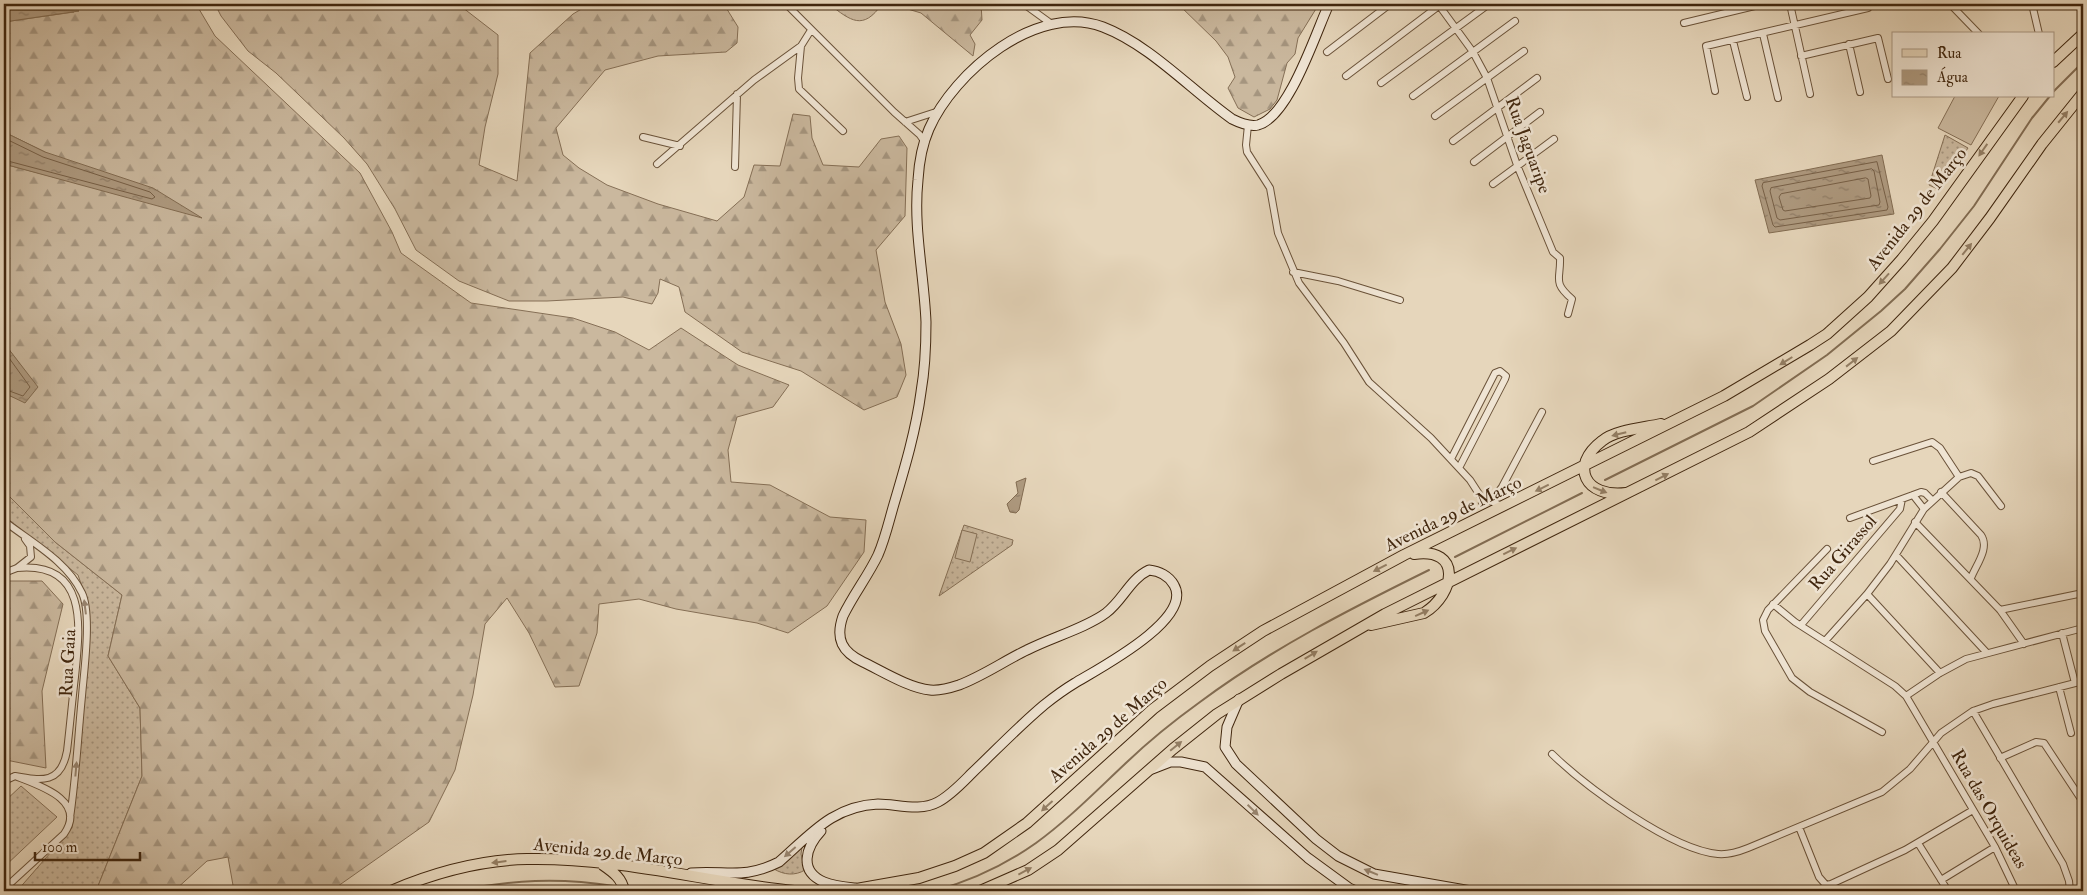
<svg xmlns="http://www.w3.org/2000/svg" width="2087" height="895" font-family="'IM FELL Double Pica',serif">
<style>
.grass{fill:url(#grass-dots);stroke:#856f56}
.forest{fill:url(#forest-firs);stroke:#856f56}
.garden{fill:#cab89e;stroke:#856f56}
.water{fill:url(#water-ripples);stroke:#826c52}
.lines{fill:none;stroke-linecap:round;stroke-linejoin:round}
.shore{stroke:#776047;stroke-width:1}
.stream{stroke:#826c52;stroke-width:2}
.street-casing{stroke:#6a5239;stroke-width:8}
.secondary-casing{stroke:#40260e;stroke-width:11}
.primary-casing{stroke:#40260e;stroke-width:12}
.street{stroke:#efe4d3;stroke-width:6}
.secondary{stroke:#efe4d3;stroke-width:9}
.primary{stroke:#e6d6bb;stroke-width:10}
.oneway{fill:#937e64}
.oneway2{fill:#988570}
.labels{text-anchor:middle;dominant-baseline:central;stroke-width:5;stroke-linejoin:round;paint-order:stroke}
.street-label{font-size:18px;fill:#40260e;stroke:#efe4d3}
</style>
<defs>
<pattern id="grass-dots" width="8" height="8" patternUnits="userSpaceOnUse" patternTransform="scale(1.25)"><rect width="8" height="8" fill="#cab89e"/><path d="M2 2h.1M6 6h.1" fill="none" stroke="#a5957f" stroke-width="1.8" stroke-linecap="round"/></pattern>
<pattern id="forest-firs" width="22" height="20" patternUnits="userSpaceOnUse" patternTransform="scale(1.25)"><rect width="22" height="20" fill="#cab89e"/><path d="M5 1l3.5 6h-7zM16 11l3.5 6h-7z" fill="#a5957f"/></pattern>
<pattern id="water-ripples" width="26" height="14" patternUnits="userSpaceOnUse" patternTransform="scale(1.25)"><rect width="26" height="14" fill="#ae9a80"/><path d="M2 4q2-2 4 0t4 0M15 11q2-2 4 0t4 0" fill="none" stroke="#8f7d67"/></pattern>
</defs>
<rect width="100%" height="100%" fill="#e6d6bb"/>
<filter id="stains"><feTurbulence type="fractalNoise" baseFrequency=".004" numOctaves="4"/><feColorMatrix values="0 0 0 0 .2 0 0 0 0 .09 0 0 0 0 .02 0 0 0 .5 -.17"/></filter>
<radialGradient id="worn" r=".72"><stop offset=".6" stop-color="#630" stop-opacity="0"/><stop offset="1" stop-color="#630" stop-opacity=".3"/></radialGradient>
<path class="grass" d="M1945,135L1968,148L1940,190L1929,185Z
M4,491L55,542L122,595L108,656L140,708L142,776L96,891H17L72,828L87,601L78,575L4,516Z
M964,525L1013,540L1012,545L939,596Z
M21,786L57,817L4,867V802Z
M802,847L801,854L805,870C795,876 784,875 774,869L792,856Z"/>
<path class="forest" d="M4,4H196L215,36L360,173L392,232L401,253L471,303L573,318L615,332L649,350L681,328L738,365L789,385L773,407L737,417L728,450L731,482L770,485L830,517L866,520L864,552L827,606L788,633L757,623L676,609L639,599L599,604L597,633L579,686L555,687L529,633L507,598L485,624L473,695L455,770L429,822L331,891H234L228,857L207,861L174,891H96L142,776L140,708L108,656L122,595L55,542L4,491V393L25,402L37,387L4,343V164L84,185L45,152L4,132V22L74,12L4,10Z
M215,4H458L498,35V74L485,127L479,165L517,181L530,53L573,14L590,4H727L725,6L738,27L737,43L726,52L658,56L605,70L556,128L563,155L579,168L607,185L658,204L717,221L744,197L754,165L780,166L793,114L810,116L812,138L823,165L859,167L881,139L899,136L907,148L905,216L876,250L885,302L901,344L906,375L897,397L864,410L801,371L742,352L685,312L679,287L660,279L658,293L652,304L623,297L547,301H509L459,281L416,250L395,209L367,164L344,138L276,73L248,51L221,16Z
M829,4H882C863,31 851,21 829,4Z
M891,4H981L982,20L970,35L975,44L973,56L921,13Z
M1178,4H1319L1298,38L1295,54L1287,63L1277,100L1270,109L1254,117L1238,108L1228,88L1235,77L1228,57L1216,41Z
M4,581H42L63,604L42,691L46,768L6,760L4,762Z"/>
<path class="garden" d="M1955,96H1999L1971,145L1938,128Z
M962,530L977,534L970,562L955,558Z"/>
<path class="water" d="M4,10L79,11L4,22Z
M4,132L45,152L153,188L202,218L4,164Z
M1882,155L1894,214L1769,233L1755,180Z
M4,343L38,387L25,403L4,393Z
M1026,478L1019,510L1016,513L1010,512L1007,504L1018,493L1016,482Z"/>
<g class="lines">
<path class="shore" d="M4,138L43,157L150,192L155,197L152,199L4,160
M1877,162L1888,207L1887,210L1775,227L1773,225L1762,186L1763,183Z
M1872,169L1874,171L1880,202L1879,205L1780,220L1777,218L1770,191L1771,188Z
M1866,178L1868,179L1871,196L1870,198L1785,211L1783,210L1779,197L1781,194Z
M4,351L30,387L23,396L4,389"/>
<path class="stream" d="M2053,92L2083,62
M1605,480L1753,406L1827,355L1881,311L1905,289L1940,249L1974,206L2032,118L2050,96
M1455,557L1582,493
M632,889L652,891
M456,891C513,880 557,877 614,886
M934,891C970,881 1005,865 1036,843C1069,819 1097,790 1127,762C1149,741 1175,720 1200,702C1271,649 1350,609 1429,570"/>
<defs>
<path id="street" d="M786,4L894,112L920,135L924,141
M1024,4L1053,25
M1438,4L1473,52L1487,78L1517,165L1553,252L1560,258C1561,279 1552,282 1572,299L1568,314
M1790,4L1810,94
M1950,4L1979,34
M2032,4L2039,34
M1340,5L1342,4
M1684,23L1763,4
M1763,34L1778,98
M1733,41L1747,97
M1849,44L1860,92
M801,46L798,78L799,89L843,131
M1327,52L1390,4
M1801,56L1878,38L1888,79
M1346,76L1440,5
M1381,83L1489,4
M1715,91L1706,46L1868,8
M1413,96L1515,21
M1435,116L1524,51
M905,122L939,111
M1248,125L1246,145L1247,152L1270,188L1278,233L1299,283L1344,343L1369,382L1431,438L1470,480L1481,497L1502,506
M643,137L680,146
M1453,141L1537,78
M1474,162L1540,112
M657,164L754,80L801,46L811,30
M735,167L737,94
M1493,184L1554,139
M1293,272L1338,281L1400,300
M1451,459L1495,373L1500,371L1506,376L1505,379L1459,468
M1959,477L1971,473L1978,476L2001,506
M1941,492L1981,535C1990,548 1976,565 1971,578
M1913,495L1924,509
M1482,503L1496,495L1502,487L1542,412
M1850,518L1921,492L1925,493L1932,500
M4,521C31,542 67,561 82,593C92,614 84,671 82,696C78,736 76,777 70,818
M1915,522L2000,610L2024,644
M1827,549L1768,610L1763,620L1765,631L1792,678L1810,692L1882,732
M1896,555L1987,653
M4,573L17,568L31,557L30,546L25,539
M1867,594L1940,673
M1773,604L1795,622L1895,686L1906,696L1995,847L2016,891
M2000,610L2083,593
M1801,625L1900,509L1902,499
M2062,633L2075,683
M1825,641L1867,594L1890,564L1924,509L1959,477L1940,448L1932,442L1873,461
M2059,687L2071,733
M1906,696L1940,673L1966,659L2083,628
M1973,711L2063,864L2069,881L2070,891
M1552,754C1586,787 1672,850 1718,854C1729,855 1738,852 1748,848L1882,792L1910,769L1941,733L1973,711L1993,704L2083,681
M2000,758L2036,742L2044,743L2083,802
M15,776C42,781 61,784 67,751C70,726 72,702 75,677C80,628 89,561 17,568
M4,781L15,776C38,785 88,800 64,834L4,889
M1799,827L1819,877L1826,885L1831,884L1905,850L1973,810
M1918,843L1948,891
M1941,880L1995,847"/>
<path id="secondary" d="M1239,699L1227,727L1225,747L1236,764L1316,839L1338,856L1374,874L1471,891
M1152,769L1170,762H1181L1205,767L1308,858L1349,888L1356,891
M821,831C806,847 798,871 824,882C834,886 845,887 855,888
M691,873C727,870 743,880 779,862C811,834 833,806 878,804C897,804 920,812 938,802C951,795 962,783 972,773C996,750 1019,726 1044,705C1054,697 1065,689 1075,683C1098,669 1194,619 1174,585C1169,576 1159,571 1149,570C1130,579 1123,600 1106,613C1086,628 1050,638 1027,650C1004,661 983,676 959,685C950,688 940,691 930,690C909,688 882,671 863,662C842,652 835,639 843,616C853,595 868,576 878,555C885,539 889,521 894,504C905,467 916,430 921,392C925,369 926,345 926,322C924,274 913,227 918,180C919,163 922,145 929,129C954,72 1037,2 1103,27C1150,45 1191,90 1232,119C1240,123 1249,127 1258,125C1289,117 1316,32 1329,4"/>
<path id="primary" d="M2053,62L2083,34
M1626,493C1585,498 1569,466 1602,441C1615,430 1643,428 1661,424
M1371,625L1424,613C1455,594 1463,547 1414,554
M603,865C613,872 622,878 624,891
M391,891C433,873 481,860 527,859C617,857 706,882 794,891
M845,891L919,878L955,866L984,853L1027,823L1153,709L1210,666L1263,631L1404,555L1724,396L1810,345L1827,334L1868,297L1902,259L1933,221L2023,96
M980,891L1028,870L1058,850L1173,749L1217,714L1281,674L1385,614L1749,432L1829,379L1891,331L1952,268L1990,218L2042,144L2083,93"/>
</defs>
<use href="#street" class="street-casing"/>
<use href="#secondary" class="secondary-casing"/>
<use href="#primary" class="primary-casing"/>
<use href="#street" class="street"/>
<use href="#secondary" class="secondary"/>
<use href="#primary" class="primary"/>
</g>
<defs><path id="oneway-solid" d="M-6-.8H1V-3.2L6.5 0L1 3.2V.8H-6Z" transform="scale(1.25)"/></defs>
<g class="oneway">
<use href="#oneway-solid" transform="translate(2063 117) rotate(-50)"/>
<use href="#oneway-solid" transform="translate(1983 150) rotate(125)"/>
<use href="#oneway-solid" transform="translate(1967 249) rotate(-51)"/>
<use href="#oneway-solid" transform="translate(1884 279) rotate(132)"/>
<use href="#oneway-solid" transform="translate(1786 361) rotate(148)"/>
<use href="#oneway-solid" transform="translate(1852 362) rotate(-38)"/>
<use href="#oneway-solid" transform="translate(1619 434) rotate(166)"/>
<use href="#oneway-solid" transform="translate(1662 477) rotate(-27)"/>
<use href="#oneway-solid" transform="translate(1542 488) rotate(154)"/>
<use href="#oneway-solid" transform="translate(1600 490) rotate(22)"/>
<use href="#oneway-solid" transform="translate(1510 551) rotate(-26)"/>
<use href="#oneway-solid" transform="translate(1380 568) rotate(153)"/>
<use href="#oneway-solid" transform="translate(1422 613) rotate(-24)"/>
<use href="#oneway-solid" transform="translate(1239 647) rotate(147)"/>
<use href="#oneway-solid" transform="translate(1311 655) rotate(-31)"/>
<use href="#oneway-solid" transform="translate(1176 746) rotate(-39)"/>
<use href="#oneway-solid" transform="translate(1047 806) rotate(138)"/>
<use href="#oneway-solid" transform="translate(499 862) rotate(173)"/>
<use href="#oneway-solid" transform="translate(1025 871) rotate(-28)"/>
</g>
<g class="oneway2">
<use href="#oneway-solid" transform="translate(85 607) rotate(-97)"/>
<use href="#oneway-solid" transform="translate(76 769) rotate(-85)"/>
<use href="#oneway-solid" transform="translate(1253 810) rotate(44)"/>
<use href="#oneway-solid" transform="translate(790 852) rotate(139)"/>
<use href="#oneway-solid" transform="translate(1371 872) rotate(-158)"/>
</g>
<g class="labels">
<g class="street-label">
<text transform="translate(1528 145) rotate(70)">Rua Jaguaripe</text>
<text transform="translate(1917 209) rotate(-52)">Avenida 29 de Março</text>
<text transform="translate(1453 514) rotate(-26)">Avenida 29 de Março</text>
<text transform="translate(1843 553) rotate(-49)">Rua Girassol</text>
<text transform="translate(68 663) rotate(-87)">Rua Gaia</text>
<text transform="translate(1108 730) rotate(-41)">Avenida 29 de Março</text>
<text transform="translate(1989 809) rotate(60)">Rua das Orquideas</text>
<text transform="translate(608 852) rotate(6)">Avenida 29 de Março</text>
</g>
</g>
<rect width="2087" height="895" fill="none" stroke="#e6d6bb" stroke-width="20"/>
<rect x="5" y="5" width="2077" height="885" fill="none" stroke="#40260e" stroke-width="2.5"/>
<rect x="10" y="10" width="2067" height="875" fill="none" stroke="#40260e"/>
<rect x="1892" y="32" width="162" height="65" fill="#efe4d3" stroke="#a99884"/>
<rect x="1902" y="49" width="25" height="8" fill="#e6d6bb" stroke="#a99884"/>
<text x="1937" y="58" font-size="15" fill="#40260e">Rua</text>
<rect x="1902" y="70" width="25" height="15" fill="url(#water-ripples)" stroke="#a99884"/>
<text x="1937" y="82" font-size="15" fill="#40260e">Água</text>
<path d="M35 852v8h105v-8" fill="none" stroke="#40260e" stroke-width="2.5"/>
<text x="42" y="852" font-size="15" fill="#40260e" stroke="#efe4d3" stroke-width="4" paint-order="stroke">100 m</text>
<rect width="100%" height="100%" filter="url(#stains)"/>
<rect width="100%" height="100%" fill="url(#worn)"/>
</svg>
